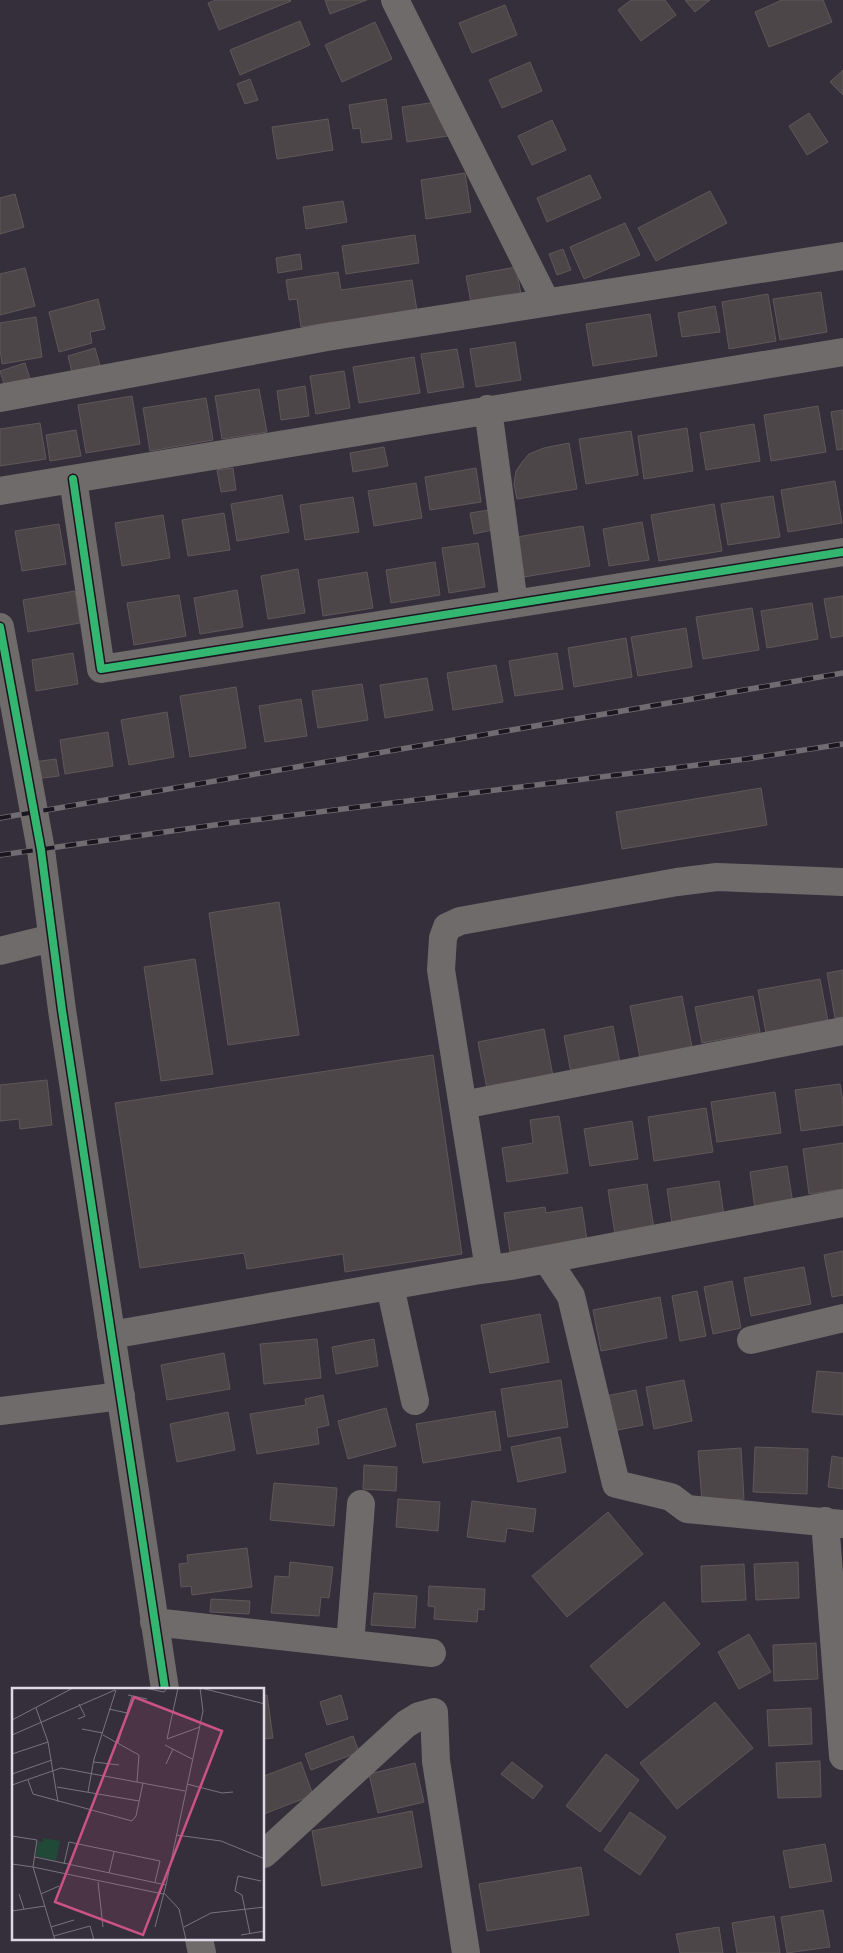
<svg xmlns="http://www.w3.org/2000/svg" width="843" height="1953" font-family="'DejaVu Sans',sans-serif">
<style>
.building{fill:#4d4649;stroke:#5f5859}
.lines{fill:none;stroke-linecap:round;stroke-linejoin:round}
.minor{stroke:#706b6b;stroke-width:28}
.rail-casing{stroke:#706c71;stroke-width:5.5}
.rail{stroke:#1a151f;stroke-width:4;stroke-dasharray:11;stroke-linecap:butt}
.cycleway-casing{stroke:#1a151f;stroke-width:11}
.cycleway{stroke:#33b770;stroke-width:8}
.inset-road{fill:none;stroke:#79737f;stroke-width:1}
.view{fill:#cb5285;fill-opacity:0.15;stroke:#cb5285;stroke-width:2.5}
.inset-edge{fill:none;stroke:#dfd8e6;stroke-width:2.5}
</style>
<rect width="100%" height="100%" fill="#352f3b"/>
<path class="building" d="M216,0H290L291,1L219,30L208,3Z
M325,0H367L330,14Z
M631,0H665L676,15L641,41L618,10Z
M685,0H710L695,12Z
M782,0H823L832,22L769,47L755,12Z
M505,5L517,35L472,53L459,23Z
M300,21L310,45L240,75L230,50Z
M375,22L392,59L342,82L325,45Z
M530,62L542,91L502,108L489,80Z
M843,70V95L830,82Z
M250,79L258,100L245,104L237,84Z
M386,99L392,139L362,143L360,128L353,129L349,105Z
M443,101L448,136L407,142L402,107Z
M809,113L828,142L807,155L789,126Z
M328,119L333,150L277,159L272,127Z
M552,120L566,150L532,165L518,136Z
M465,173L471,212L426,219L421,180Z
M590,175L601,198L547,222L537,198Z
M710,191L727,223L656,261L638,228Z
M15,194L24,227L0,234V198Z
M343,201L347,222L306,229L303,207Z
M625,223L640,255L584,279L570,247Z
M415,235L419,263L346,274L342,246Z
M563,249L571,270L557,275L549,254Z
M300,254L302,269L278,273L276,258Z
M516,267L522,300L472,308L466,276Z
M25,268L35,306L0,315V274Z
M338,272L341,290L412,280L418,317L332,322L301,327L297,299L289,300L286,280Z
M821,292L827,332L780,340L773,299Z
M768,294L776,341L729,349L722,302Z
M98,299L105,329L90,332L92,343L59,352L49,312Z
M715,306L720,332L682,337L678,313Z
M650,314L657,356L593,366L586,324Z
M36,317L42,357L2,364L0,349V323Z
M515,342L521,380L476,387L470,349Z
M95,348L101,369L73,376L68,356Z
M457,349L464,387L428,393L421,354Z
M414,357L420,393L359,403L353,367Z
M25,363L31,382L6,390L0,371Z
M344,371L350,408L316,414L310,376Z
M305,386L309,416L281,420L277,391Z
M259,389L267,432L222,439L215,396Z
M132,396L140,444L86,453L78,405Z
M206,398L213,440L150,451L143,408Z
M818,406L826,452L771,461L764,415Z
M843,410V449L837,450L831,412Z
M40,423L46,459L0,466V429Z
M754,424L760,461L706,470L700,433Z
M687,428L693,471L644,479L638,436Z
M76,430L81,456L50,461L46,435Z
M631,431L638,475L586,484L579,439Z
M569,443L577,489L517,499L514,484L516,471L523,461L529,454L544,448Z
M384,447L388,466L353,472L350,453Z
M233,468L236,490L221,492L217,470Z
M476,468L481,502L430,510L425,477Z
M835,481L842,523L788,532L781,490Z
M416,483L422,518L374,526L368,491Z
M282,495L289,532L237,541L231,504Z
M773,496L780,537L728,545L721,504Z
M353,497L359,532L305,540L300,505Z
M714,504L722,551L659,561L651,515Z
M489,510L492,530L474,534L470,513Z
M224,513L230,550L188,556L182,520Z
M163,515L170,558L122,566L115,523Z
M642,522L649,560L609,566L603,529Z
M59,524L66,564L22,571L15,531Z
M583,526L590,566L524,577L517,537Z
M478,543L485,587L449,593L442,548Z
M435,562L440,595L391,603L386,570Z
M298,569L305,613L268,619L261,576Z
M367,572L373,608L323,616L318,580Z
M237,590L243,627L200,634L194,598Z
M75,591L80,623L28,632L23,600Z
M179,595L186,636L134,645L127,603Z
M843,596V636L831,638L824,599Z
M812,603L818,639L767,648L761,611Z
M752,608L759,650L703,659L696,617Z
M686,628L692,667L638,676L631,637Z
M626,638L632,677L574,687L568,648Z
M73,653L78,684L36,691L32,660Z
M557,653L563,689L515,696L509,661Z
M496,665L503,702L453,710L447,673Z
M427,678L433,710L385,718L380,685Z
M362,684L368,720L318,728L312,691Z
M236,687L246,748L190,757L180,696Z
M301,699L307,736L265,742L259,706Z
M167,712L174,757L129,765L121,720Z
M108,732L113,766L65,774L60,740Z
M56,759L59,776L35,779L33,762Z
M761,788L767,825L622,849L616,812Z
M279,902L299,1035L228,1045L209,913Z
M195,959L213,1074L161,1081L144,967Z
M843,970V1017L835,1018L827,973Z
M820,979L828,1021L766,1033L758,990Z
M682,996L692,1047L640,1058L630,1006Z
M753,996L760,1032L702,1043L695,1007Z
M613,1026L620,1063L571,1073L564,1036Z
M544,1029L553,1076L487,1089L478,1042Z
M433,1055L462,1254L345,1272L343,1254L247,1269L244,1253L140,1268L115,1103Z
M47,1080L52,1125L20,1129L19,1119L0,1121V1085Z
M840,1084L843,1101V1125L801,1131L795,1090Z
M775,1092L781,1133L717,1142L711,1102Z
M706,1108L713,1152L654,1161L648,1117Z
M559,1116L568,1173L507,1182L502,1148L533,1143L530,1120Z
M632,1121L638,1159L590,1166L584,1129Z
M843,1143V1189L809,1194L803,1149Z
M787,1166L793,1204L755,1209L750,1172Z
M719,1181L724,1216L672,1224L667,1189Z
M647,1184L654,1229L615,1234L608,1190Z
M545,1207L546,1213L582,1207L587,1240L510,1252L504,1213Z
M843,1251V1295L832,1297L824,1255Z
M804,1267L811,1304L751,1316L744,1278Z
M732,1281L741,1328L713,1334L704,1287Z
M697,1291L706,1336L680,1341L672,1296Z
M660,1297L667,1338L601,1351L593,1310Z
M540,1314L549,1362L490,1373L481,1325Z
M317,1339L321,1378L264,1384L260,1344Z
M374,1339L378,1366L336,1374L332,1347Z
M224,1353L230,1389L167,1400L161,1365Z
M817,1371L843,1373V1415L812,1412Z
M561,1380L568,1427L508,1437L501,1389Z
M684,1380L692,1421L654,1429L646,1387Z
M636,1390L643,1425L613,1431L606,1396Z
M323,1395L329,1425L317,1428L319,1444L257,1454L250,1414L306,1405L305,1399Z
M386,1408L396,1446L348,1459L338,1421Z
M495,1411L501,1450L423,1463L416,1424Z
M228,1412L235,1450L177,1462L170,1424Z
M560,1437L566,1472L518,1482L511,1447Z
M755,1447L808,1449L807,1494L753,1492Z
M741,1448L744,1499L702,1502L698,1451Z
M832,1456L843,1458V1489L828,1487Z
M364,1465L397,1467L396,1491L363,1489Z
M274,1483L337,1488L334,1526L270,1520Z
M398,1499L440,1502L438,1531L396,1527Z
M472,1501L536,1509L533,1532L507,1528L505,1542L467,1537Z
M608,1512L643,1554L567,1617L532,1576Z
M247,1548L252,1587L192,1595L191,1586L181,1587L179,1564L188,1563L187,1555Z
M290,1562L333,1567L329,1598L321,1597L319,1616L271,1613L275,1576L289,1577Z
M798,1562L799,1598L756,1600L754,1564Z
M744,1564L746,1600L702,1602L701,1566Z
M429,1586L485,1589L484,1610L478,1609L477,1622L434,1619L435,1607L428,1606Z
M374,1593L417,1596L415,1628L371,1625Z
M211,1599L250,1601L249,1614L210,1612Z
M664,1602L700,1644L627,1708L590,1666Z
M749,1634L771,1672L739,1689L718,1652Z
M816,1643L818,1679L774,1681L773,1645Z
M267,1695L273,1738L264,1739V1696Z
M341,1695L348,1719L327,1725L320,1702Z
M715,1702L753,1748L677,1809L640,1763Z
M811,1708L812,1744L769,1746L767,1710Z
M353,1736L359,1752L311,1770L305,1754Z
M606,1754L639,1780L600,1832L566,1806Z
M820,1761L821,1797L778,1798L776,1763Z
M301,1762L313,1795L264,1814V1776Z
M512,1762L543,1786L533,1799L501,1774Z
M415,1763L424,1802L378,1813L369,1774Z
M412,1811L422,1867L322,1886L312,1831Z
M630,1812L666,1837L640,1875L604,1850Z
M825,1844L832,1881L790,1888L783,1851Z
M581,1867L589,1915L487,1931L479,1884Z
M823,1910L830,1947L787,1953L781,1917Z
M774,1916L780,1953H737L732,1923Z
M719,1927L723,1953H680L676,1934Z"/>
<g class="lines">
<path class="minor" d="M395,0L546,302
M0,398L327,337L843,256
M488,409L514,604
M73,479L101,669L843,552
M0,491L843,352
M0,627L41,850L62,1010L165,1689
M0,951L52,938
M463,1105L843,1031
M547,1260L571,1296L616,1484L671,1497L687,1509L843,1524
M489,1269L441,970L443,938L447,927L460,921L677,882L717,877L843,882
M390,1286L415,1401
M111,1335L474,1271L511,1266L843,1203
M751,1340L843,1318
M0,1411L121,1396
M825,1521L843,1756
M154,1622L432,1653
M350,1644L361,1504
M264,1854L406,1724L419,1716L434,1712L436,1761L466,1953
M199,1939L202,1953"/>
<defs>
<path id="rail" d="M0,818L843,673
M0,855L229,823L746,759L843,744"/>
</defs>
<use href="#rail" class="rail-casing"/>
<use href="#rail" class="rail"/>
<defs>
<path id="cycleway" d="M73,479L101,669L843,552
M0,627L41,850L62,1010L165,1689"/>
</defs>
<use href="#cycleway" class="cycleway-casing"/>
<use href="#cycleway" class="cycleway"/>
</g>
<g transform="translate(12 1688)">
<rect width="252" height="252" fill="#352f3b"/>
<path d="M31,150L48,153L44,173L24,168L26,153L31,154Z" fill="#214938"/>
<path class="inset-road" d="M133,0L152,4L155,0M166,0L155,51L188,39M189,0L253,16M116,7L135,11M24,20L36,54L46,114M97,21L115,25M66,31L73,28L67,16M0,32L61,0M70,41L91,45M0,47L103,2M91,47L127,67L125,94M106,55L120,8M153,57L180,71M0,66L36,54M82,74L107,77M154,76L161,61M0,86L40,72M16,92L21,106L120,133L124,128L131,95M175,96L210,105L221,104M0,97L49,80L173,103M45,99L127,113M76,104L82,71L104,2M164,147L209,153L253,171M0,148L25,152M23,169L154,197L191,23L188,0M0,176L21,179L25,152M52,176L57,154L148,173L143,194M21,179L151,206M21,179L43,252M97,185L102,164M86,194L91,239M152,205L167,221L174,252M7,206L12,221M29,206L47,198M0,223L33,218M39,239L62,232M143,239L154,197M172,239L199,225L253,219M238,246L230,207L223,203L226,188L249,193M229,247L253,243M42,248L78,238L82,252"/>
<path class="view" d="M122,9L210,43L131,247L43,214Z"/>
<rect width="252" height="252" class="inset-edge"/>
</g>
</svg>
